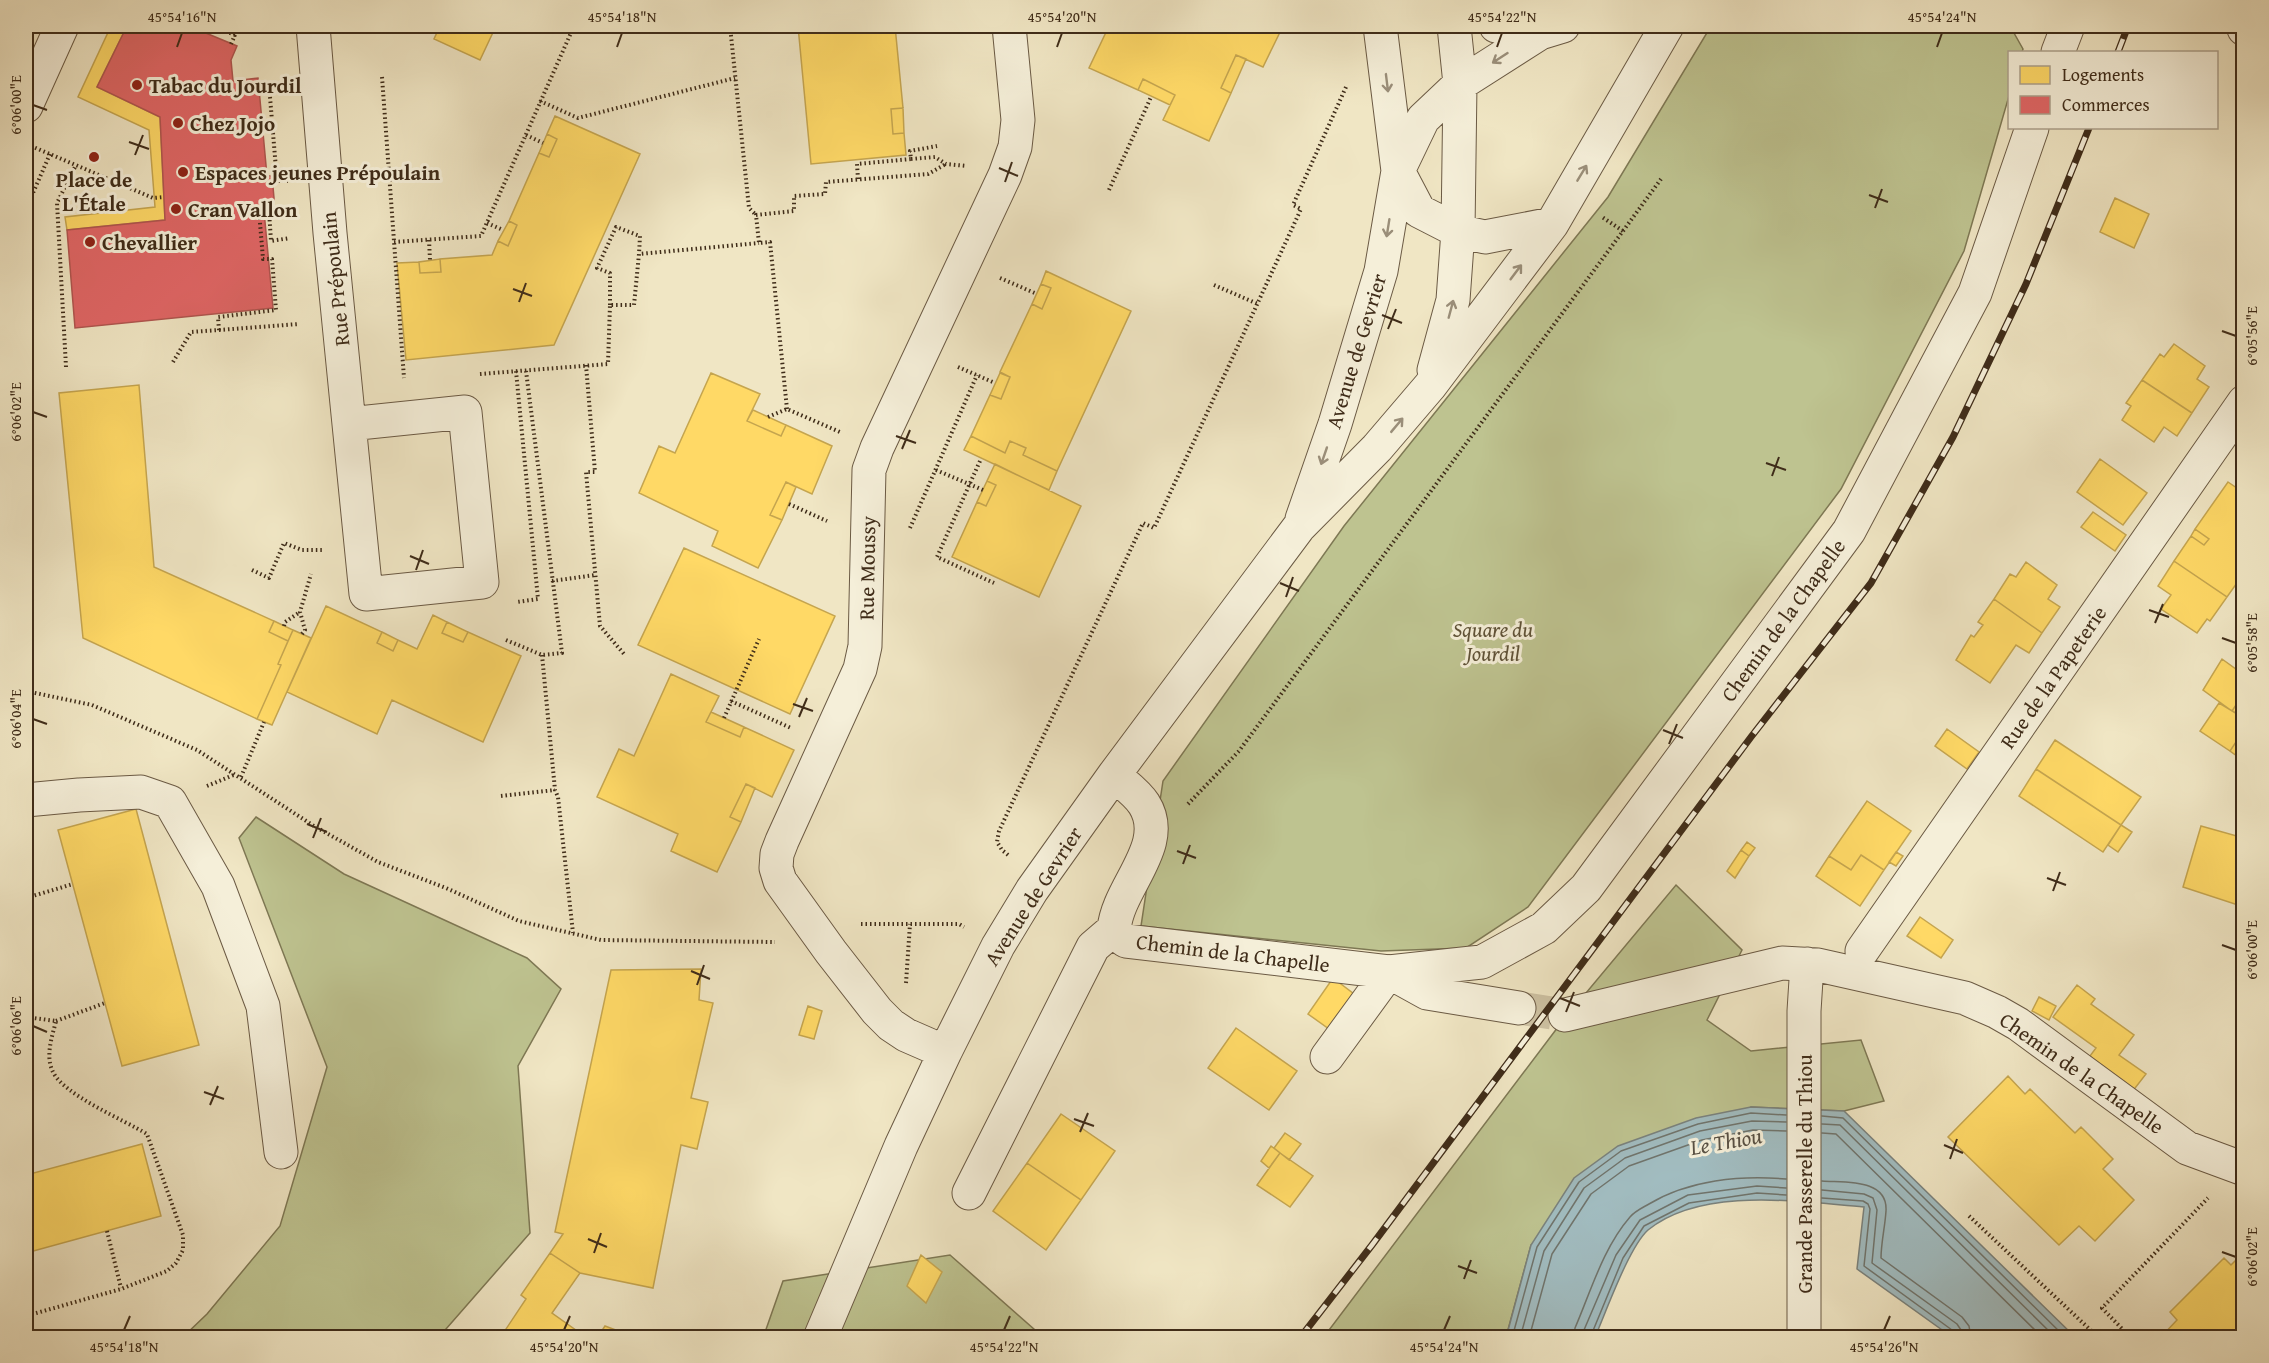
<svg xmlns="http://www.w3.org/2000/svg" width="2269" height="1363" font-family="'Gentium Book Plus',serif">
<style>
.green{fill:#bec390;stroke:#7e7854;stroke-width:1.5}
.water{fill:#a1bcc0;stroke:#7a827d;stroke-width:1.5}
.homes{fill:#ffd966;stroke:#c5a54f;stroke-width:1.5}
.shops{fill:#e06666;stroke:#b0554f;stroke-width:1.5}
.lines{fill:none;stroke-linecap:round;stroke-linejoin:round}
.shore{stroke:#70746c;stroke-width:1.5}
.minor-tunnel{stroke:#cdc1a2;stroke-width:33;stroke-dasharray:33 16;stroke-linecap:butt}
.minor-casing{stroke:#6b5a44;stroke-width:35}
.path{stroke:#3f2c19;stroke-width:4;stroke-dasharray:1.5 3;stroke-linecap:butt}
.minor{stroke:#f5efd9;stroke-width:33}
.rail-casing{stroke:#3f2c19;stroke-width:7}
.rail{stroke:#f5efd9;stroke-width:4.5;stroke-dasharray:14;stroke-linecap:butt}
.oneway{stroke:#9a8e79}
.ticks{fill:none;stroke:#3f2c19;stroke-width:2}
.poi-dot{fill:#8f2418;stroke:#f5efd9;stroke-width:2}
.labels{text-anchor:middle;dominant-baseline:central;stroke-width:6;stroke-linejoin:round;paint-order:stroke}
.poi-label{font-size:21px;font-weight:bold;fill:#3f2c19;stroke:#f5efd9;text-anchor:start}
.street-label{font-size:21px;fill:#3f2c19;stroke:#f5efd9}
.park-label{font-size:21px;font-style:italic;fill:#5f5237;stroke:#f5efd9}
.water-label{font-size:22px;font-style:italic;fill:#585043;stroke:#f5efd9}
.neatline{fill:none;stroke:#3f2c19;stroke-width:2}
.ticks-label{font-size:15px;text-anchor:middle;fill:#3f2c19}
</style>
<rect width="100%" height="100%" fill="#f0e6c4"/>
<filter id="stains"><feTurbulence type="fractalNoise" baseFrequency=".00333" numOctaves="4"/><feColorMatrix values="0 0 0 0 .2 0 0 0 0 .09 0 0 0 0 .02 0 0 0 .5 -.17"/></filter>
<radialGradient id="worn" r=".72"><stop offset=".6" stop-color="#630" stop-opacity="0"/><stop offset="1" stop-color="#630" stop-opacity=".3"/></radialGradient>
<path class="green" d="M1711,26H2010L2023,49L2022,52H2010L2009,96L1964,251L1841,489L1528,907L1466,948L1381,951L1141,926L1163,781L1344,526L1608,197Z
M256,817L344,874L527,958L561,989L518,1066L530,1233L439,1337H183L207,1314L280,1226L327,1067L239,838Z
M1676,885L1742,950L1707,1020L1751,1051L1861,1040L1884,1101L1844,1111L1751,1107L1531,1245L1506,1337L1323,1338L1561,1023Z
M950,1255L1043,1337L763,1338L783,1281Z"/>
<path class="water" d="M1751,1107L1844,1111L2075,1337H1952L1857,1269L1864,1207C1800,1202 1702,1186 1648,1230C1629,1247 1606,1312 1595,1337L1506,1338L1531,1245L1574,1178L1618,1146L1696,1118Z"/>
<path class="homes" d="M111,26H127L97,87L160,117L165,220L67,230L65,217L155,207L149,130L78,97Z
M440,26H496L480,60L434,39Z
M798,26H895L903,108L891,109L893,134L904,133L906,155L811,164Z
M1109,26L1126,27L1283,26L1263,67L1236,55L1221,88L1231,93L1209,141L1163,120L1175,95L1143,79L1138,90L1089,68Z
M1236,55L1246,59L1231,93L1221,88Z
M1143,79L1175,95L1170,105L1138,90Z
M903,108L904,133L893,134L891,109Z
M555,116L640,154L554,345L406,360L397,263L419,262L420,273L441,272L440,259L492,255L498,241L508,246L517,225L509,221L539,153L549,157L557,139L547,134Z
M547,134L557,139L549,157L539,153Z
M2115,198L2149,214L2134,248L2100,232Z
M509,221L517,225L508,246L498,241Z
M440,259L441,272L420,273L419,262Z
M1046,271L1131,311L1057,471L1023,455L1026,448L1010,441L1005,453L971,436L990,395L1001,399L1010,377L1000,372L1032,304L1042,309L1051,288L1041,284Z
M1041,284L1051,288L1042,309L1032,304Z
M2174,344L2205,366L2197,379L2209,387L2192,413L2142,380L2160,354L2164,357Z
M711,373L760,394L747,421L781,436L786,425L832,446L812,494L786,482L770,515L782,520L758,568L712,546L718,531L639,493L659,446L675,453Z
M1000,373L1010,377L1001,399L990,395Z
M2142,380L2192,413L2177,436L2164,427L2154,442L2122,420L2131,406L2126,403Z
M139,385L154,567L274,621L269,632L288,641L278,664L281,665L257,719L83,638L59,393Z
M753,410L786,425L781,436L747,421Z
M971,436L1005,453L1010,441L1026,448L1023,455L1057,471L1049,490L964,450Z
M2100,459L2147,493L2123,525L2077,492Z
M995,464L1081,506L1039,597L952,557L977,502L986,506L996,485L987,481Z
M987,481L996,485L986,506L977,502Z
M786,482L796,487L782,520L770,515Z
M2228,482L2244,493V565L2241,570L2244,573L2227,597L2174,561L2191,536L2204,545L2209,539L2195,529Z
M2093,512L2126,535L2115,551L2081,527Z
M2195,529L2209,539L2204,545L2191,536Z
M684,548L835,616L790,714L638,645Z
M2174,561L2227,597L2210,621L2207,619L2197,633L2161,609L2171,595L2158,586Z
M2026,562L2057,585L2048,599L2060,607L2042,633L1994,599L2010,574L2016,577Z
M1994,599L2042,633L2029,653L2016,645L1990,683L1956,660L1971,635L1974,637L1983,625L1978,622Z
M326,606L382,632L377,643L393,651L398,640L417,649L433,615L447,622L442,633L463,642L468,632L521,656L483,742L392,700L377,734L287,692Z
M274,621L293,630L288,641L269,632Z
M447,622L468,632L463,642L442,633Z
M293,630L311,638L272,725L257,719L281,665L278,664Z
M382,632L398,640L393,651L377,643Z
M2222,659L2244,675V693L2232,711L2203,690Z
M671,674L719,696L706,722L740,737L744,727L794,750L772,797L746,784L730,817L741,822L717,872L671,851L678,834L597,797L619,749L634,756Z
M2244,693V718L2232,711Z
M2219,703L2244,718V730L2230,751L2200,731Z
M711,712L744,727L740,737L706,722Z
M1947,729L1979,752L1967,769L1935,746Z
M2244,730V761L2230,751Z
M2055,740L2141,797L2121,825L2036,769Z
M2036,769L2121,825L2103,852L2019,796Z
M746,784L755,788L741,822L730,817Z
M1867,801L1911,831L1884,870L1861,855L1851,870L1829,856Z
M136,809L199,1045L122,1066L58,830Z
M2121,825L2132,832L2118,852L2108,845Z
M2201,826L2244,838V907L2183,887Z
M1747,842L1755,848L1749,856L1741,850Z
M1741,850L1749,856L1735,878L1727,871Z
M1896,852L1903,856L1896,866L1889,862Z
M1861,855L1884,870L1860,906L1816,876L1829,856L1851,870Z
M1920,917L1953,940L1941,958L1907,936Z
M2244,936V975L2236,971Z
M701,969L699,1000L713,1003L691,1098L708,1102L697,1149L681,1145L653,1288L580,1273L550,1253L563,1234L555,1232L611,970Z
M1333,978L1354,994L1329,1029L1308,1014Z
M2077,985L2095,999L2091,1004L2134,1035L2119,1055L2146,1074L2132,1092L2087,1060L2096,1048L2053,1017Z
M2039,997L2056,1006L2049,1020L2032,1011Z
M808,1006L822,1011L814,1039L799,1035Z
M1236,1028L1297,1071L1269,1110L1208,1068Z
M2008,1076L2025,1094L2030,1089L2075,1133L2081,1127L2113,1159L2103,1169L2134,1200L2095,1241L2079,1226L2059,1245L1948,1137Z
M1061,1114L1115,1151L1081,1200L1027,1163Z
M1285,1133L1301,1144L1289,1160L1274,1148Z
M142,1144L161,1216L26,1253V1175Z
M1271,1146L1280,1153L1269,1168L1261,1161Z
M1280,1153L1313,1176L1290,1207L1257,1185Z
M1027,1163L1081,1200L1046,1250L993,1211Z
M2244,1252V1338H2160L2177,1320L2170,1312L2224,1258L2231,1265Z
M550,1253L580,1273L552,1313L587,1338H500L526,1299L521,1295Z
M921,1255L942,1272L926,1303L907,1286Z
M605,1326L637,1338H597Z"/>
<path class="shops" d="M127,26H189L237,46L231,60L233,81L258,78L267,176H272L274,198L273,211H264L273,308L75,328L67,230L165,220L160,117L97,87Z"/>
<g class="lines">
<path class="shore" d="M1822,1116L1843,1118L2066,1338
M1822,1124L1840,1125L2056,1338
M1822,1133L1836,1134L2043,1338
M1822,1181C1844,1183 1888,1178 1886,1211C1885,1227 1881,1243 1881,1258L1962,1317L1969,1326L1971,1338
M1822,1190L1864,1194L1873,1198L1877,1210L1872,1263L1957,1324L1961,1330L1962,1338
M1822,1198L1863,1201L1868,1204L1870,1209L1864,1266L1952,1330L1955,1338
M1512,1338L1537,1247L1579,1182L1621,1151L1698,1124L1751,1113L1786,1115
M1520,1338L1544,1251L1584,1188L1625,1158L1700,1131L1752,1121L1786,1122
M1529,1338L1552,1254L1591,1194L1629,1166L1702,1140L1753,1130L1786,1131
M1574,1338L1575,1328C1591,1291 1603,1248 1630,1217C1635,1211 1642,1208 1649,1204C1689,1180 1740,1175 1786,1179
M1583,1338L1584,1330L1616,1255L1640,1220L1688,1195L1757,1186L1786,1188
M1590,1338L1623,1258L1644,1226L1689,1203L1757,1193L1786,1195"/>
<path class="minor-tunnel" d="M1519,1008L1565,1015"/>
<defs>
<path id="minor" d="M313,26L330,233L349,424
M1496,26L1540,33L1563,26
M2243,26L2244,29
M2058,52L2068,26
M26,106L62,26
M1398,171L1423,119L1460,84L1540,33
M1398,171L1419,211L1458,231L1485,237L1552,224
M1434,370L1453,300L1458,231L1460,84L1454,26
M465,412L482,582L366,594L349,424Z
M1302,519L1335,424L1381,271L1398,171L1380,26
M1114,775C1124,784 1137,793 1144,804C1170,845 1118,886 1114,929L1119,936L1126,941L1389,972L1472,963L1482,962L1544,928L1586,888L1849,531L1975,293L2032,128
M26,800L79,795L141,792L170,802L218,886L263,1006L281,1152
M1862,951L2244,402
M1389,972L1427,993L1519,1008
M1565,1015L1782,963L1818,965L1965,998L1997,1012L2018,1024L2187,1148L2244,1169
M945,1052L906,1035L891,1025L877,1011L831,952L780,881L776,868L777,854L782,841L860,669L865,646L869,470L877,448L1005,175L1015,147L1018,120L1009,26
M1327,1057L1389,972
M969,1193L1093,947L1114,929
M820,1338L901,1146L945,1052L998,946L1032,890L1114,775L1299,527L1377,448L1430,386L1552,224L1667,26
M1804,1338V1011L1807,964"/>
</defs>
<use href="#minor" class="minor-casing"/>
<path class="path" d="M213,26L235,35L239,26
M730,26L749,208L756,215
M231,44L235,35
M382,77L404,378
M270,97L277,181H288
M540,101L578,118L735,78
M526,135L543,143
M31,146L153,198L164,197
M911,159L935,157L946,164L967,166
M858,179L857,164L911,159L910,151L937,146
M1109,190L1151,97
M26,209L50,154
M269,211L271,241L290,238
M487,223L503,230
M1623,231L1661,179
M429,240L430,260
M394,242L481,236L574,26
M1000,278L1037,294
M1214,285L1258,304
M610,305V273L597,268L616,227L640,236L639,254
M219,330L299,324
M173,362L191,332L219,330L218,317L276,310L272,259H263L259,211
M586,365L595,472H586L600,626L624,654
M66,367L57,203L76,165
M958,367L995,383
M516,371L538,599L517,602
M480,374L608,364L610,305H634L639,254L759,243
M787,409L770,242L759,243L756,215L794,211V196L825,194L826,182L928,174L946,164
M768,417L787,409L840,432
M980,461L937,557L994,583
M936,470L983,490
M789,504L827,521
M910,528L977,375
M252,570L269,578L284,543L302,550H322
M552,581L595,575
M284,626L285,622L300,612
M302,634L305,630L300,612L311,574
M506,640L542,655L562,653L526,371
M542,655L555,790L558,797L573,933
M26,691L92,705L197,750L314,826L378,862L446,888L519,921L601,940L775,942
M731,701L791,728
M724,718L759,639
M241,777L264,722
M207,786L236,774
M501,796L555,790
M1188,804L1239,751L1623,231L1602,217
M1008,855L1002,850L997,842L999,831L1143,523L1154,528L1301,209L1293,205L1346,87
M26,898L73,884
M861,924H959L964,927
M906,983L910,924
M26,1017L56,1021C52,1037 45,1056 53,1072C64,1095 124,1120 147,1134L183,1235V1250L176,1263L167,1271L121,1289L26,1316
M56,1021L105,1003
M1969,1216L2099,1338
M107,1231L121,1288
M2131,1338L2102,1308L2208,1198"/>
<use href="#minor" class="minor"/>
<defs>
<path id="rail" d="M2118,52L2128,26
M1300,1338L1372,1245L1751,737L1871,583L1953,437L2026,284L2089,128"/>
</defs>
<use href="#rail" class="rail-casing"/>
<use href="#rail" class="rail"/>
</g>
<defs><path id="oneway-shaft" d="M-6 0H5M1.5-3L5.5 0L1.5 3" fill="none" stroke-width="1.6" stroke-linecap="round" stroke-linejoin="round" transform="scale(1.5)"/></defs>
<g class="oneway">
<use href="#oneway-shaft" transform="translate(1500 58) rotate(147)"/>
<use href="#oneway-shaft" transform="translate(1387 83) rotate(83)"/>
<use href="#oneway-shaft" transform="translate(1582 173) rotate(-59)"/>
<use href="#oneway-shaft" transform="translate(1388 228) rotate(99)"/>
<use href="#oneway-shaft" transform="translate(1516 272) rotate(-53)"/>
<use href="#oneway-shaft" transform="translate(1451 309) rotate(-75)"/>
<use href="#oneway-shaft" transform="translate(1397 425) rotate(-50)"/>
<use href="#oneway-shaft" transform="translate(1324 456) rotate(109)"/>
</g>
<path class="ticks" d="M177,47L182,33M617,47L622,33M1057,47L1062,33M1497,47L1502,33M1937,47L1942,33M33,105L47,110M129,142L149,149M135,155L143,135M999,168L1018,176M1005,182L1012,162M1869,195L1888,202M1875,208L1882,189M513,289L532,296M519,302L526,283M1382,315L1402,323M1388,329L1396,309M2222,331L2236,336M33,412L47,417M896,436L916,443M902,449L910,430M1766,463L1786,470M1772,476L1779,457M410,556L429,564M416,570L423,550M1280,583L1299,591M1286,597L1293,577M2149,610L2169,617M2155,623L2163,604M2222,638L2236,643M793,704L813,711M799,717L807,698M33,719L47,724M1663,730L1683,738M1669,744L1677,724M307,824L327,832M313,838L321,818M1177,851L1196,858M1183,864L1190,845M2047,878L2066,885M2053,891L2060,872M2222,945L2236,950M691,971L710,979M697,985L704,965M1560,998L1580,1006M1566,1012L1574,992M33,1026L47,1032M204,1092L224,1099M210,1105L218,1086M1074,1119L1094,1126M1080,1132L1088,1113M1944,1145L1963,1153M1950,1159L1957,1139M588,1239L607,1247M2222,1252L2236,1257M594,1253L601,1233M1458,1266L1477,1273M1464,1279L1471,1260M124,1330L130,1316M564,1330L570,1316M1004,1330L1010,1316M1444,1330L1450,1316M1884,1330L1890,1316"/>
<g class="poi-dot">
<circle cx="137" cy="85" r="6"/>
<circle cx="178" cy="123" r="6"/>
<circle cx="94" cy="157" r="6"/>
<circle cx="183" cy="172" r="6"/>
<circle cx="176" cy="209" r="6"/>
<circle cx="90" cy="242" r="6"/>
</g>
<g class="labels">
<g class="poi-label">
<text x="149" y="85">Tabac du Jourdil</text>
<text x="190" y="123">Chez Jojo</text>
<text x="195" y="172">Espaces jeunes Prépoulain</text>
<text x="94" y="179" text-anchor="middle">Place de<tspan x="94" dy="24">L'Étale</tspan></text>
<text x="188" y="209">Cran Vallon</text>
<text x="102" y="242">Chevallier</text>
</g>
<g class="street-label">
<text transform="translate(335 279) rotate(-96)">Rue Prépoulain</text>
<text transform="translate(1356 351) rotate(-73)">Avenue de Gevrier</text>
<text transform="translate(867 568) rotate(-89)">Rue Moussy</text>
<text transform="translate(1783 620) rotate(-54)">Chemin de la Chapelle</text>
<text transform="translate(2053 677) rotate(-55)">Rue de la Papeterie</text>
<text transform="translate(1033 896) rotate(-57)">Avenue de Gevrier</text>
<text transform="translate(1233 953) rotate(7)">Chemin de la Chapelle</text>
<text transform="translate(2082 1073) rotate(35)">Chemin de la Chapelle</text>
<text transform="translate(1804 1174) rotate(-90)">Grande Passerelle du Thiou</text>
</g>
<g class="park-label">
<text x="1493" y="629">Square du<tspan x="1493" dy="24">Jourdil</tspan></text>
</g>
<g class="water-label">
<text transform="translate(1726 1141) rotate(-10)">Le Thiou</text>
</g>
</g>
<rect width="2269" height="1363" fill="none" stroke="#f0e6c4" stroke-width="66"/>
<rect x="2008" y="51" width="210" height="78" fill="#f5efd9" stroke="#aca18c" stroke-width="1.5"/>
<rect x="2020" y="66" width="30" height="18" fill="#ffd966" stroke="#aca18c" stroke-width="1.5"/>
<text x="2062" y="81" font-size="18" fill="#3f2c19">Logements</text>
<rect x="2020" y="96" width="30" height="18" fill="#e06666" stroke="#aca18c" stroke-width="1.5"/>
<text x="2062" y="111" font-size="18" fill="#3f2c19">Commerces</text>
<rect x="33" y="33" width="2203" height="1297" class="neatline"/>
<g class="ticks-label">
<text x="182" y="22">45°54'16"N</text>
<text x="622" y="22">45°54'18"N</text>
<text x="1062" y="22">45°54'20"N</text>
<text x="1502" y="22">45°54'22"N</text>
<text x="1942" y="22">45°54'24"N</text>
<text transform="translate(16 105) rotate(-90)" y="5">6°06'00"E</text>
<text transform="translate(2252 336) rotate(-90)" y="5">6°05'56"E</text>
<text transform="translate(16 412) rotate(-90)" y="5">6°06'02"E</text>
<text transform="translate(2252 643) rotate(-90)" y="5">6°05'58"E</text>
<text transform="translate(16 719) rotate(-90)" y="5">6°06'04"E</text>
<text transform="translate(2252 950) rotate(-90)" y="5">6°06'00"E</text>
<text transform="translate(16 1026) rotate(-90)" y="5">6°06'06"E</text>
<text transform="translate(2252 1257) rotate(-90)" y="5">6°06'02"E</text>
<text x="124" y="1352">45°54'18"N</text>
<text x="564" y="1352">45°54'20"N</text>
<text x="1004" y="1352">45°54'22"N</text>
<text x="1444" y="1352">45°54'24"N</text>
<text x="1884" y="1352">45°54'26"N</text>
</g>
<rect width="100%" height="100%" filter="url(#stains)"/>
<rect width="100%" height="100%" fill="url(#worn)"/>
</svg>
